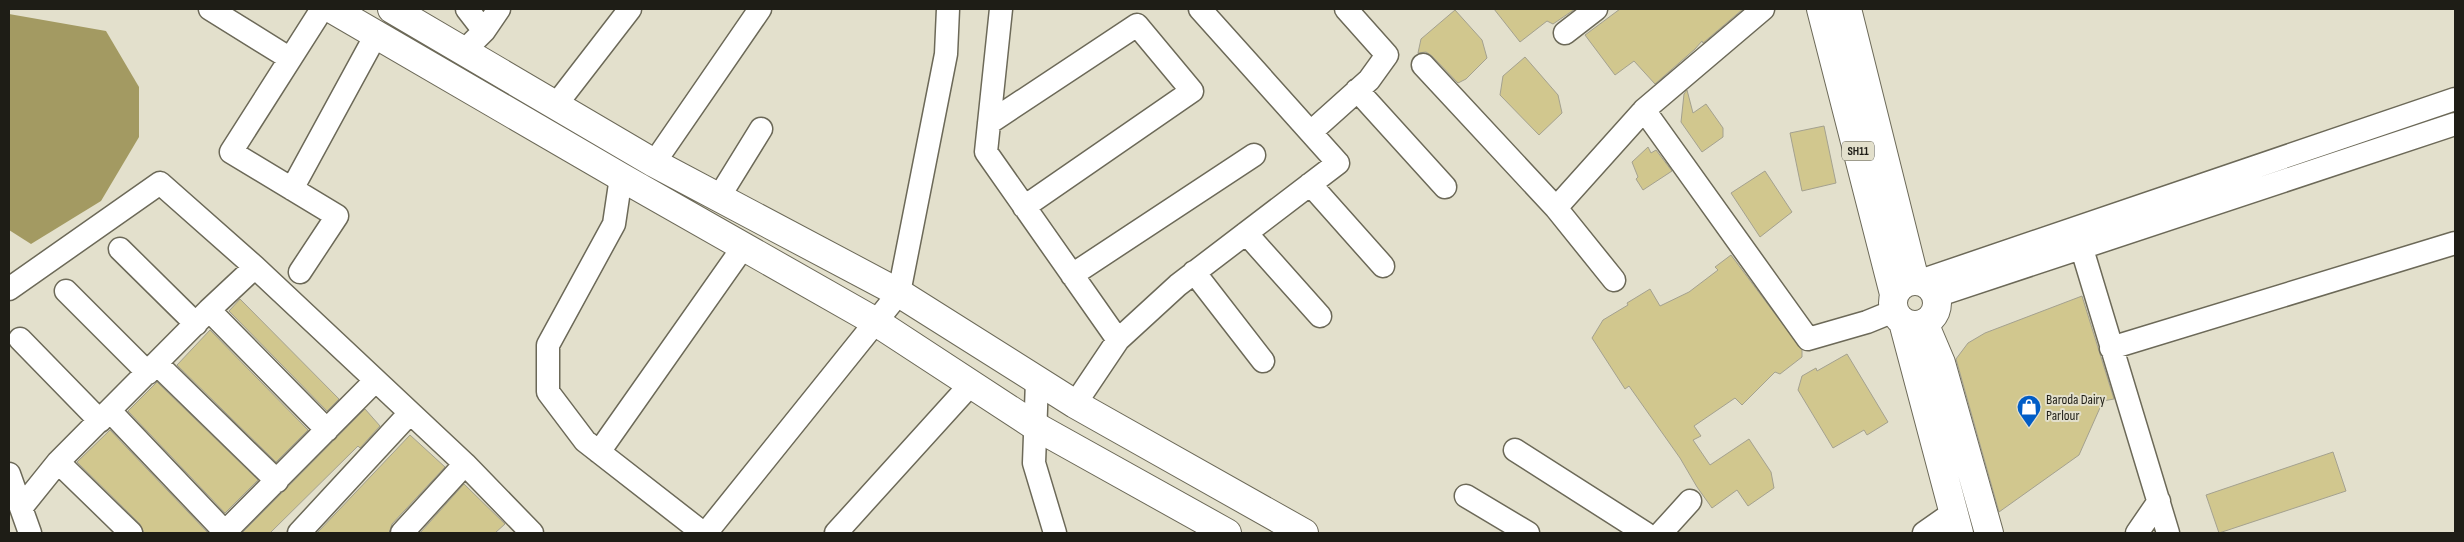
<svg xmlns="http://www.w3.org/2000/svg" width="2464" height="542" font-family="'Sofia Sans Condensed',sans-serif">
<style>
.water{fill:#a39a62}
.building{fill:#d1c78e;stroke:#a4a18f}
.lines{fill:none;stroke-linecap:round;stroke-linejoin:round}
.minor-casing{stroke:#6c6958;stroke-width:25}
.major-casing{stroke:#6c6958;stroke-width:30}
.highway-casing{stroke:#6c6958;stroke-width:30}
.minor{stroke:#fff;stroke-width:22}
.major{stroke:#fff;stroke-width:28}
.highway{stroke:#fff;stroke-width:28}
.labels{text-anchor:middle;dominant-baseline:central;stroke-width:4;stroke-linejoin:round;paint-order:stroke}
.shield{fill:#e3e0cc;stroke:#59584d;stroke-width:1}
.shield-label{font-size:12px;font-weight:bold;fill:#1e1d16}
.poi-label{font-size:14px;fill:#1e1d16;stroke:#e3e0cc;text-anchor:start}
</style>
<rect width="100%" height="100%" fill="#e3e0cc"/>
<path class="water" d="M9,14L106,31L139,87V137L101,201L31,244L9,230Z"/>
<path class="building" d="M1494,9H1575L1553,24L1547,21L1520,42Z
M1620,9H1743L1703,43L1702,41L1695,49L1655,84L1634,61L1615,75L1585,35Z
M1455,10L1482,40L1487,58L1466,79L1458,83L1432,56L1426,52L1418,53L1421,39Z
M1525,57L1558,95L1562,113L1539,135L1500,95L1503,76Z
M1687,90L1693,113L1706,104L1723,128V137L1702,152L1681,122L1684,94Z
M1824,126L1836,183L1802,191L1790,133Z
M1648,147L1651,153L1656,150L1672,171L1643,190L1636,179L1638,177L1632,162Z
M1765,171L1792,212L1760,237L1731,193Z
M1731,255L1802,350V357L1780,374L1775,372L1742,405L1735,398L1694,426L1701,436L1693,440L1710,465L1749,439L1771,472L1774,488L1748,506L1737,490L1712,508L1697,487L1680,458L1629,386L1625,389L1592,338L1603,320L1628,305L1627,303L1650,289L1660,306L1689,292L1718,270L1715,267Z
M2082,296L2114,399L2103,401L2079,455L1999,512L1956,359L1968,343L1985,333Z
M240,299L339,399L327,411L229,311Z
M210,330L308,430L276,462L177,365Z
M1847,354L1888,422L1867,435L1864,430L1833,448L1798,390L1802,376L1816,368L1817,371Z
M157,382L258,480L225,513L128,411Z
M365,409L380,426L360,448L358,446L270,533H242Z
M110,430L208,533H144L140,524L77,462Z
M410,435L445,467L392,524L389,533H317Z
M2333,452L2346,491L2219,533L2206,495Z
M464,484L505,524L495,533H420Z"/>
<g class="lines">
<defs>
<path id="minor" d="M210,9L289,58
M467,9L484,31
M1001,9L986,152L1118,340L1075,404
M1565,33L1596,9
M465,50L484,31L499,9
M1423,65L1556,208
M1357,90L1445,187
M555,106L630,9
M1644,110L1808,339L1867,322L1894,311
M989,123L1137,25L1192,91L1024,207
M1311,132L1369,80L1387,55L1346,9
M654,163L760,9
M621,177L614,224L548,345V392L585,441L703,533
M1310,184L1383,266
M292,189L377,33
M719,197L761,129
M1246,233L1320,316
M120,249L196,324
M2082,249L2168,533
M300,272L337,216L231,152L322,9
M1194,272L1263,361
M1072,275L1254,155
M1614,280L1556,208L1644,110L1763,9
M1920,281L2455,99
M9,289L160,183L255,267L465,464L532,533
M66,291L148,373
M1936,296L2455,124
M209,310L327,430
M20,339L100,421
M1118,340L1178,285L1338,163L1200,9
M2111,348L2455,243
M157,364L277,481
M1037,381L1034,463L1055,533
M110,411L225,532
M1515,450L1645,533
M599,452L744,246
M58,462L131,533
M9,474L30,533
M1466,496L1528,533
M21,508L58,462L209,310L255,267
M224,533L375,381
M299,533L409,414
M402,533L465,464
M706,533L899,293L946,54L948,9
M836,533L971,384
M1661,533L1690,501
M1924,533L1954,512
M2137,533L2159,501"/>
<path id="major" d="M1821,9L1894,294
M1847,9L1915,281
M1893 303a22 22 0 1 1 44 0a22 22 0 1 1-44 0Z
M1903,322L1959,533
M1924,323L1941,363L1989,533"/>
<path id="highway" d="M332,9L621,177L876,322L1035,426L1227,533
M392,9L654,163L899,293L1075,404L1304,533"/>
</defs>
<use href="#minor" class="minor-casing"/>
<use href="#major" class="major-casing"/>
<use href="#highway" class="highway-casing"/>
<use href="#minor" class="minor"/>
<use href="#major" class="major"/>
<use href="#highway" class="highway"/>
</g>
<defs>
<symbol id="shop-pin" viewBox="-11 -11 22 30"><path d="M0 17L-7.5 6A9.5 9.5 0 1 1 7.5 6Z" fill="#015dc6" stroke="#e3e0cc"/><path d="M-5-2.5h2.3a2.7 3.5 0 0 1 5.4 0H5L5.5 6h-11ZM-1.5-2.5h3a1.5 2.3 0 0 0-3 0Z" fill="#fff"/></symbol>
</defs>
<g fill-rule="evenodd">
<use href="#shop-pin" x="2015" y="393" width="28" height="38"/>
</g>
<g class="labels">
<rect class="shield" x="1842" y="141.5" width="32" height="19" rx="4"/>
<g class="shield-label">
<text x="1858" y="151">SH11</text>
</g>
<g class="poi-label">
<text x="2046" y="399">Baroda Dairy<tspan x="2046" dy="16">Parlour</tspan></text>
</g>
</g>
<rect width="2464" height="542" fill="none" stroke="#1e1d16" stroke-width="20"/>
</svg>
